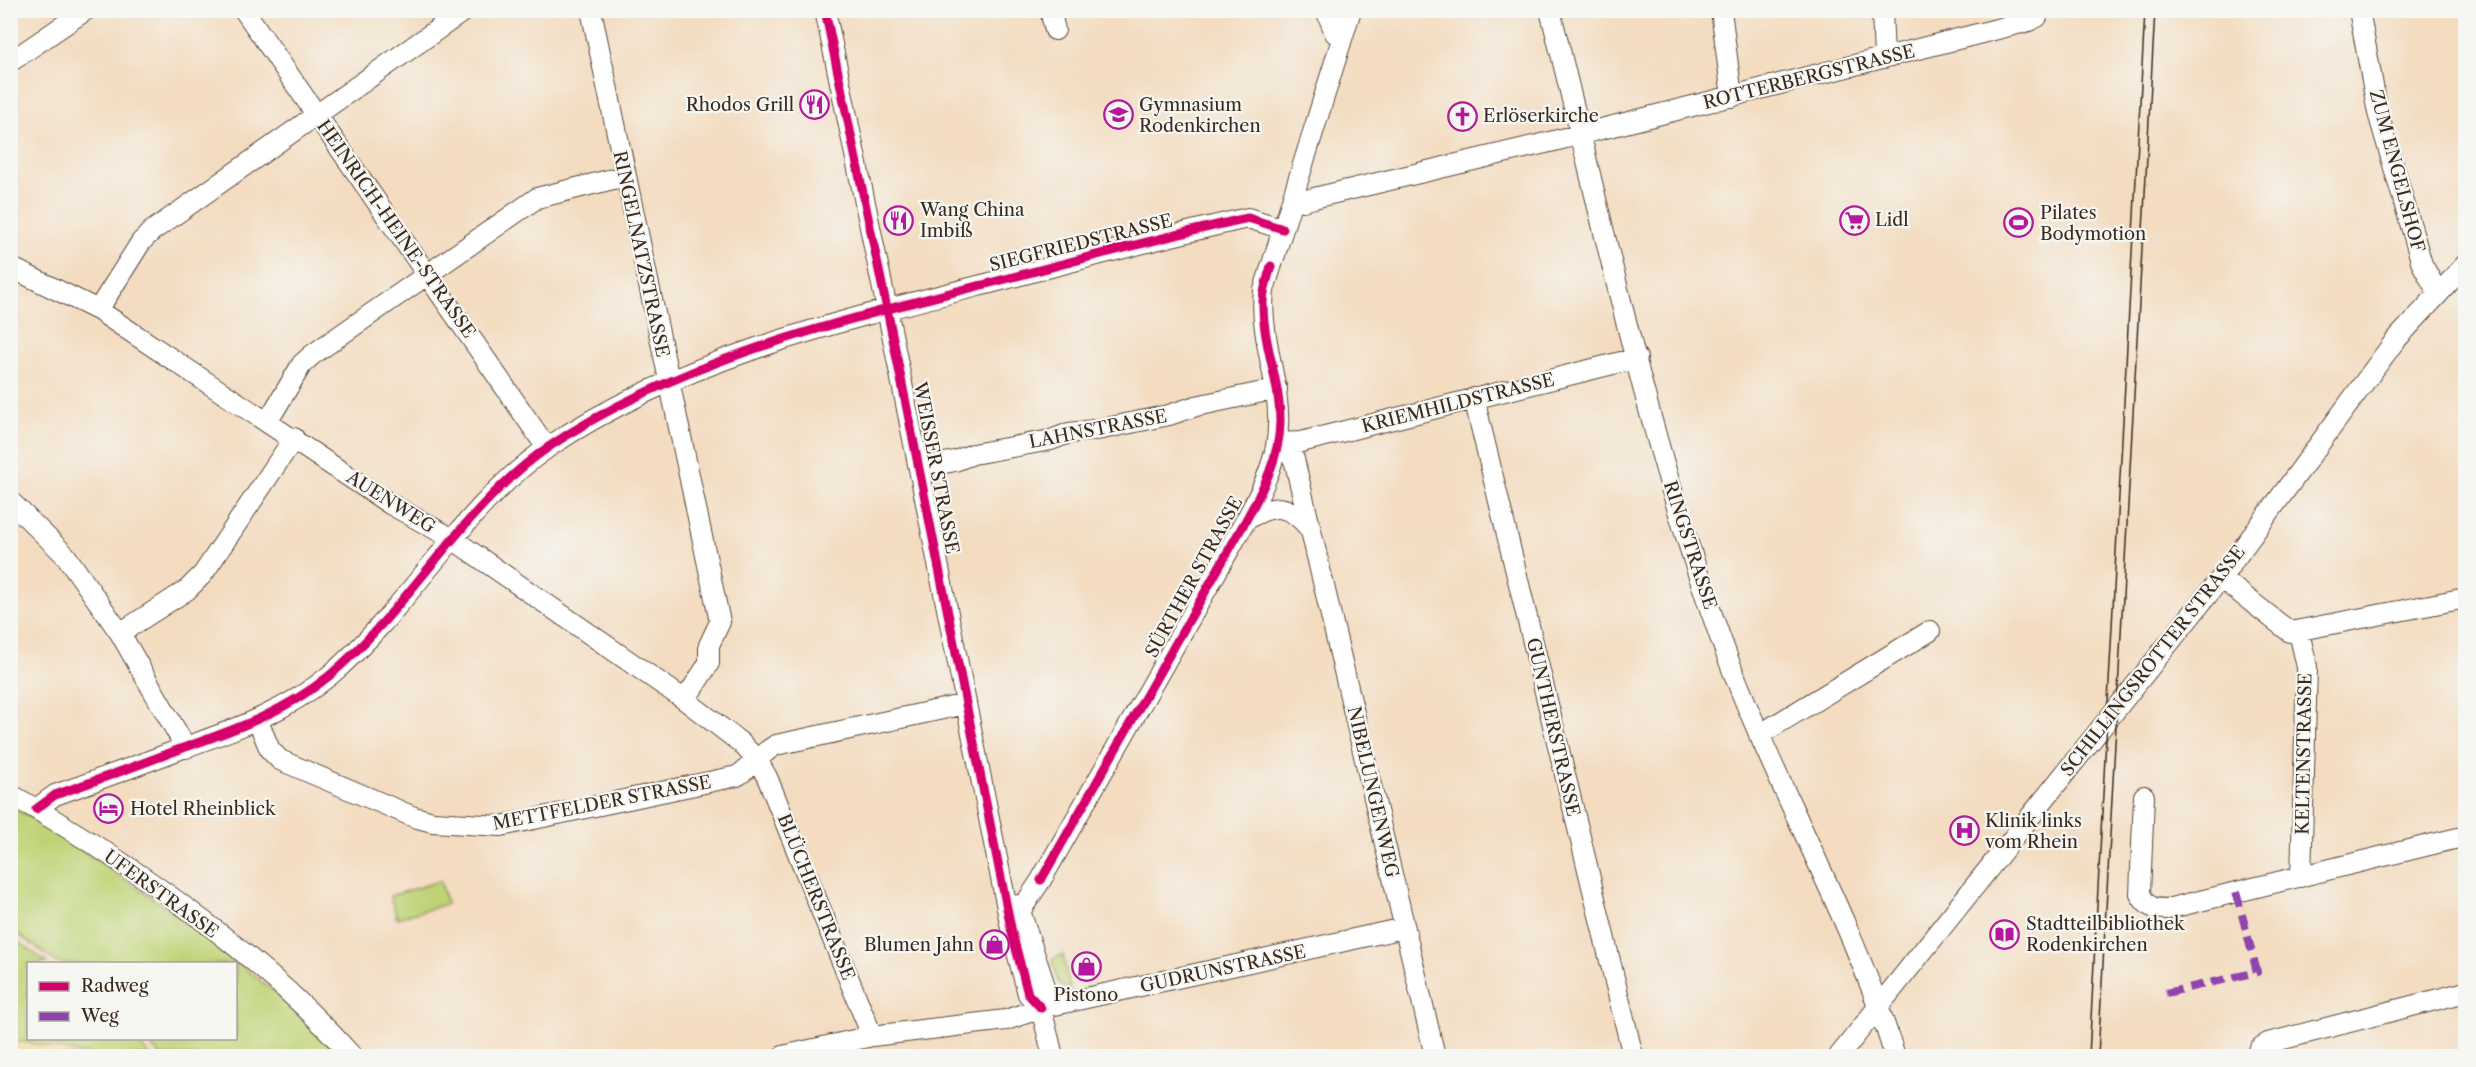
<svg xmlns="http://www.w3.org/2000/svg" width="2476" height="1067" font-family="'Libre Caslon Text',serif">
<style>
.green{fill:#bfd376;stroke:#7d7e4a;stroke-width:1.5}
.sand{fill:#eeda9e;stroke:#94825e;stroke-width:1.5}
.lines{fill:none;stroke-linecap:round;stroke-linejoin:round}
.minor-casing{stroke:#574536;stroke-width:22}
.minor{stroke:#fff;stroke-width:20}
.tram{stroke:#3b2a1e;stroke-width:1.5}
.quiet{stroke:#8e44ad;stroke-width:8;stroke-dasharray:15 8;stroke-linecap:butt}
.cycleway-casing{stroke:#f6f6f2;stroke-width:13}
.cycleway{stroke:#d6006c;stroke-width:9}
.labels{text-anchor:middle;dominant-baseline:central;stroke-width:4.5;stroke-linejoin:round;paint-order:stroke}
.street-label{font-size:18px;fill:#3b2a1e;stroke:#f6f6f2}
.poi-label{font-size:18px;fill:#3b2a1e;stroke:#f6f6f2;text-anchor:start}
</style>
<rect width="100%" height="100%" fill="#f6f6f2"/>
<filter id="ink" filterUnits="userSpaceOnUse"><feTurbulence type="fractalNoise" baseFrequency=".0167" numOctaves="2"/><feDisplacementMap in="SourceGraphic" scale="12" xChannelSelector="R" yChannelSelector="G"/><feConvolveMatrix kernelMatrix="1 2 1 2 8 2 1 2 1" color-interpolation-filters="sRGB"/></filter>
<filter id="wash" filterUnits="userSpaceOnUse"><feTurbulence type="fractalNoise" baseFrequency=".008" numOctaves="4" result="noise"/><feDisplacementMap in="SourceGraphic" scale="24" xChannelSelector="R" yChannelSelector="G"/><feGaussianBlur stdDeviation="1.35" result="paint"/><feColorMatrix in="noise" values="0 0 0 0 0 0 0 0 0 0 0 0 0 0 0 0 0 1.4 0 .05"/><feComposite in="paint" operator="in"/></filter>
<g filter="url(#wash)">
<rect width="100%" height="100%" fill="#f3dcc0"/>
<path class="green" d="M11,806L55,832L166,907L276,993L341,1056H161L144,1039L236,1038V964L58,963L11,929Z
M440,881L447,904L397,918L390,896Z
M11,936L47,963L28,964V1038L134,1039L151,1056H95L26,1042H11Z
M1063,955L1070,989H1066L1058,982L1052,959Z"/>
<path class="sand" d="M11,1042H26L95,1056H11Z"/>
</g>
<g filter="url(#ink)">
<g class="lines">
<defs>
<path id="minor" d="M244,10L547,448
M591,10L720,622L709,645V663L685,700
M825,10L887,309L1012,933L1028,994L1041,1008
M1050,10L1055,30
M1326,10L1335,33L1342,38
M1550,10C1603,220 1646,434 1720,637C1771,779 1851,913 1895,1056
M1721,10L1732,97
M1882,10L1884,58
M2359,10L2378,113L2422,264L2438,293
M10,62L86,10
M1293,198L1303,201L1314,198L1554,141L2029,21L2037,17L2039,10
M10,267L98,310L390,504L451,538L685,700L741,743L757,760L767,777L872,1036
M98,310L141,242L152,231L465,10
M1474,398L1633,1056
M268,421L302,364L312,355L537,198L625,176
M1278,443L1294,459L1435,1056
M1278,443L1301,442L1637,358
M919,468L955,461L973,454L1051,440L1069,433L1102,429L1169,415L1196,406L1277,389
M10,501L66,556L120,633L186,748
M1246,520C1274,503 1288,503 1309,528
M2221,578L2290,632L2466,598
M2299,632L2307,667L2301,877
M120,633L187,590L203,574L294,438
M258,721L270,750L280,760L414,817L433,822L501,826L737,776C752,767 761,753 776,745L966,704
M1759,735L1930,631
M10,794C131,863 260,953 352,1056
M2144,796L2140,894C2147,907 2153,909 2167,909L2466,836
M36,809L55,795C98,780 141,764 183,748C236,729 285,712 329,676C411,607 461,507 550,446C677,360 843,320 990,283C1075,261 1161,237 1248,218L1283,229
M1018,905L1043,980L1044,998L1041,1008L1053,1056
M1012,933L1021,910L1041,880L1246,520C1277,462 1286,434 1272,369C1267,343 1261,316 1264,290L1351,10
M783,1056L872,1036L1006,1020L1041,1008L1404,928
M1839,1056L2221,578L2394,342L2466,264
M2257,1056L2260,1048L2268,1043L2466,992"/>
</defs>
<use href="#minor" class="minor-casing"/>
<use href="#minor" class="minor"/>
<path class="tram" d="M2089,1056L2145,10
M2098,1056L2155,10"/>
<path class="quiet" d="M2166,993L2257,972L2236,892"/>
<defs>
<path id="cycleway" d="M825,10L887,309L1012,933L1028,994L1041,1008
M36,809L55,795C98,780 141,764 183,748C236,729 285,712 329,676C411,607 461,507 550,446C677,360 843,320 990,283C1075,261 1161,237 1248,218L1283,229
M1041,880L1246,520C1263,489 1280,457 1280,421C1280,380 1262,342 1263,302C1263,290 1268,278 1271,266"/>
</defs>
<use href="#cycleway" class="cycleway-casing"/>
<use href="#cycleway" class="cycleway"/>
</g>
</g>
<defs>
<symbol id="restaurant-ring" viewBox="-11 -11 22 22"><circle r="9.5" fill="#f6f6f2" stroke="#b5179e" stroke-width="1.5"/><path d="M-5-6h1v4h1v-4h1v4h1v-4h1v5L-1.5 .5V6h-2V.5L-5-1ZM5-6V6H3V1.5H1.5Q1.5-4 5-6Z" fill="#b5179e"/></symbol>
<symbol id="school-ring" viewBox="-11 -11 22 22"><circle r="9.5" fill="#f6f6f2" stroke="#b5179e" stroke-width="1.5"/><path d="M0-5L7-2L0 1L-7-2ZM-4 1L0 2.5L4 1V4Q0 6-4 4Z" fill="#b5179e"/></symbol>
<symbol id="church-ring" viewBox="-11 -11 22 22"><circle r="9.5" fill="#f6f6f2" stroke="#b5179e" stroke-width="1.5"/><path d="M-1.2-6h2.4v3.5h3.3v2.4h-3.3V6h-2.4V-.1h-3.3v-2.4h3.3Z" fill="#b5179e"/></symbol>
<symbol id="supermarket-ring" viewBox="-11 -11 22 22"><circle r="9.5" fill="#f6f6f2" stroke="#b5179e" stroke-width="1.5"/><path d="M-6-5.5h2.5l.6 2H6L4.5 2H-2.5L-4.4-4H-6ZM-1.5 3.2a1.3 1.3 0 1 0 .1 0ZM3 3.2a1.3 1.3 0 1 0 .1 0Z" fill="#b5179e"/></symbol>
<symbol id="stadium-ring" viewBox="-11 -11 22 22"><circle r="9.5" fill="#f6f6f2" stroke="#b5179e" stroke-width="1.5"/><path d="M0-5a6.5 5 0 1 0 0 10a6.5 5 0 1 0 0-10ZM-3.5-1.8h7v3.6h-7Z" fill="#b5179e"/></symbol>
<symbol id="hotel-ring" viewBox="-11 -11 22 22"><circle r="9.5" fill="#f6f6f2" stroke="#b5179e" stroke-width="1.5"/><path d="M-6-4.5h1.5V1H6V5H4.5V3h-9V5H-6ZM-4 0a1.8 1.8 0 1 1 3.6 0ZM.5 0V-2.5h3Q6-2.5 6 0Z" fill="#b5179e"/></symbol>
<symbol id="hospital-ring" viewBox="-11 -11 22 22"><circle r="9.5" fill="#f6f6f2" stroke="#b5179e" stroke-width="1.5"/><path d="M-5-5h3v3.5h4V-5h3V5h-3V1.5h-4V5h-3Z" fill="#b5179e"/></symbol>
<symbol id="library-ring" viewBox="-11 -11 22 22"><circle r="9.5" fill="#f6f6f2" stroke="#b5179e" stroke-width="1.5"/><path d="M-6-4Q-3-5.5-.7-3.5V5Q-3 3-6 4ZM6-4Q3-5.5 .7-3.5V5Q3 3 6 4Z" fill="#b5179e"/></symbol>
<symbol id="shop-ring" viewBox="-11 -11 22 22"><circle r="9.5" fill="#f6f6f2" stroke="#b5179e" stroke-width="1.5"/><path d="M-5-2.5h2.3a2.7 3.5 0 0 1 5.4 0H5L5.5 6h-11ZM-1.5-2.5h3a1.5 2.3 0 0 0-3 0Z" fill="#b5179e"/></symbol>
</defs>
<g fill-rule="evenodd">
<use href="#restaurant-ring" x="798" y="88" width="33" height="33"/>
<use href="#school-ring" x="1102" y="98" width="33" height="33"/>
<use href="#church-ring" x="1446" y="100" width="33" height="33"/>
<use href="#restaurant-ring" x="882" y="204" width="33" height="33"/>
<use href="#supermarket-ring" x="1838" y="204" width="33" height="33"/>
<use href="#stadium-ring" x="2002" y="206" width="33" height="33"/>
<use href="#hotel-ring" x="92" y="792" width="33" height="33"/>
<use href="#hospital-ring" x="1948" y="814" width="33" height="33"/>
<use href="#library-ring" x="1988" y="918" width="33" height="33"/>
<use href="#shop-ring" x="978" y="928" width="33" height="33"/>
<use href="#shop-ring" x="1070" y="950" width="33" height="33"/>
</g>
<g class="labels">
<g class="street-label">
<text transform="translate(1809 77) rotate(-14)">ROTTERBERGSTRASSE</text>
<text transform="translate(2397 171) rotate(75)">ZUM ENGELSHOF</text>
<text transform="translate(396 229) rotate(55)">HEINRICH-HEINE-STRASSE</text>
<text transform="translate(1081 243) rotate(-14)">SIEGFRIEDSTRASSE</text>
<text transform="translate(641 254) rotate(78)">RINGELNATZSTRASSE</text>
<text transform="translate(1458 403) rotate(-14)">KRIEMHILDSTRASSE</text>
<text transform="translate(1098 429) rotate(-11)">LAHNSTRASSE</text>
<text transform="translate(936 468) rotate(79)">WEISSER STRASSE</text>
<text transform="translate(391 502) rotate(32)">AUENWEG</text>
<text transform="translate(1690 545) rotate(72)">RINGSTRASSE</text>
<text transform="translate(1194 577) rotate(-61)">SÜRTHER STRASSE</text>
<text transform="translate(2153 661) rotate(-52)">SCHILLINGSROTTER STRASSE</text>
<text transform="translate(1553 727) rotate(77)">GUNTHERSTRASSE</text>
<text transform="translate(2304 754) rotate(-89)">KELTENSTRASSE</text>
<text transform="translate(1373 792) rotate(77)">NIBELUNGENWEG</text>
<text transform="translate(602 803) rotate(-11)">METTFELDER STRASSE</text>
<text transform="translate(161 894) rotate(36)">UFERSTRASSE</text>
<text transform="translate(816 897) rotate(68)">BLÜCHERSTRASSE</text>
<text transform="translate(1223 969) rotate(-12)">GUDRUNSTRASSE</text>
</g>
<g class="poi-label">
<text x="794" y="105" text-anchor="end">Rhodos Grill</text>
<text x="1139" y="105">Gymnasium<tspan x="1139" dy="21">Rodenkirchen</tspan></text>
<text x="1483" y="116">Erlöserkirche</text>
<text x="920" y="210">Wang China<tspan x="920" dy="21">Imbiß</tspan></text>
<text x="2040" y="213">Pilates<tspan x="2040" dy="21">Bodymotion</tspan></text>
<text x="1875" y="220">Lidl</text>
<text x="130" y="809">Hotel Rheinblick</text>
<text x="1985" y="821">Klinik links<tspan x="1985" dy="21">vom Rhein</tspan></text>
<text x="2026" y="924">Stadtteilbibliothek<tspan x="2026" dy="21">Rodenkirchen</tspan></text>
<text x="974" y="945" text-anchor="end">Blumen Jahn</text>
<text x="1086" y="995" text-anchor="middle">Pistono</text>
</g>
</g>
<rect width="2476" height="1067" fill="none" stroke="#f6f6f2" stroke-width="36"/>
<rect x="27" y="962" width="210" height="78" fill="#f6f6f2" stroke="#aba49d" stroke-width="1.5"/>
<rect x="39" y="982" width="30" height="9" fill="#d6006c" stroke="#aba49d" stroke-width="1.5"/>
<text x="81" y="992" font-size="18" fill="#3b2a1e">Radweg</text>
<rect x="39" y="1012" width="30" height="9" fill="#8e44ad" stroke="#aba49d" stroke-width="1.5"/>
<text x="81" y="1022" font-size="18" fill="#3b2a1e">Weg</text>
</svg>
